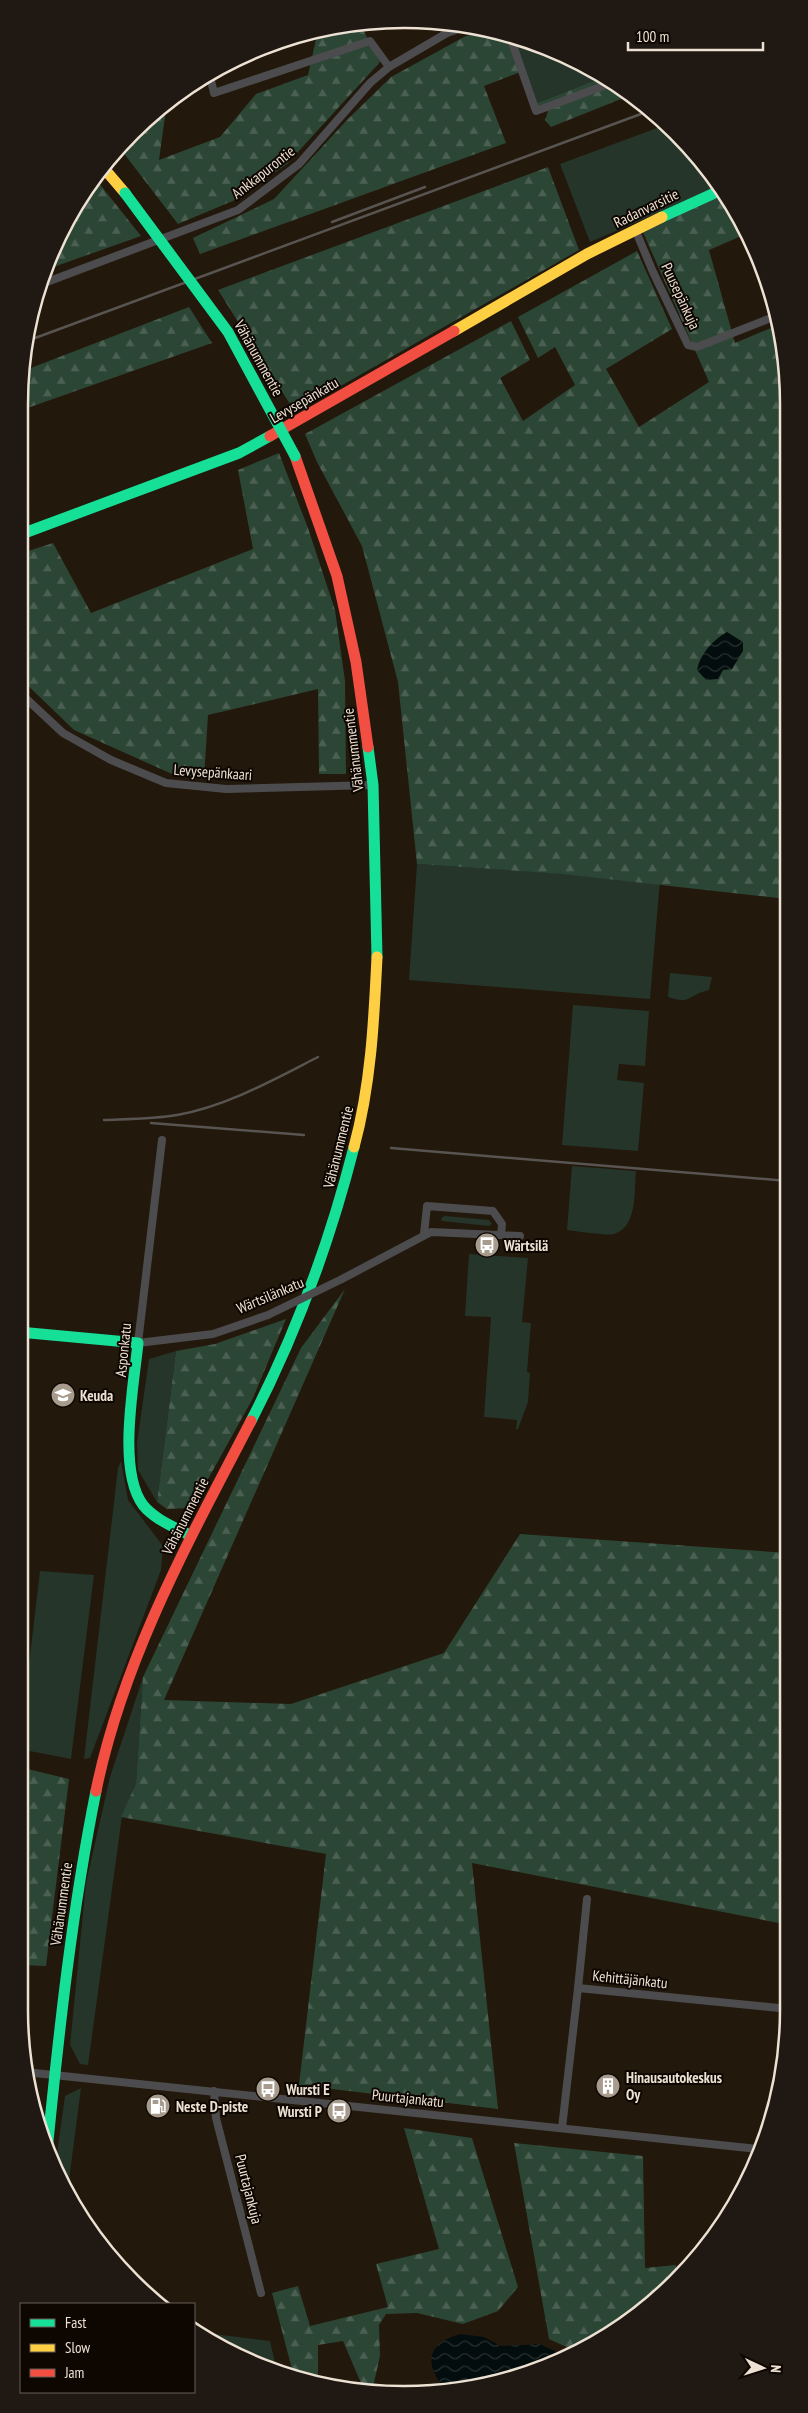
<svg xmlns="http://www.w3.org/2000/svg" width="808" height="2413" font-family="'PT Sans Narrow',sans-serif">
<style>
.green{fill:#25352a}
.forest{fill:url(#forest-firs)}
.water{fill:url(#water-waves)}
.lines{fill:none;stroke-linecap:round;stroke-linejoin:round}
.street{stroke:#4c4b4d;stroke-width:8}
.fast{stroke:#16e098;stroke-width:11}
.slow{stroke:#ffcf43;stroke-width:11}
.jam{stroke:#f24e42;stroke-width:11}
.rail{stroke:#585451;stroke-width:2.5}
.street-bridge{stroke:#4c4b4d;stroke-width:8}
.fast-bridge{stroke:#16e098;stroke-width:11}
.labels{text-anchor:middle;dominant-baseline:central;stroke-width:4;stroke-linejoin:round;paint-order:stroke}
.street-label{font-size:15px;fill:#ede1d3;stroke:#0e0601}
.poi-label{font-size:15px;font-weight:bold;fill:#ede1d3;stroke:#0e0601;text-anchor:start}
.rim{fill:none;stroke:#ede1d3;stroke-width:2.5}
</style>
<defs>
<pattern id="forest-firs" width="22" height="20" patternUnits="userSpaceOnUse" patternTransform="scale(1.25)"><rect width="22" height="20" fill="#2c4636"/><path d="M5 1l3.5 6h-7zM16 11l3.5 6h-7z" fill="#4b6052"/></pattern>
<pattern id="water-waves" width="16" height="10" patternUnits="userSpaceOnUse" patternTransform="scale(1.25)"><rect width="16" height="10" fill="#030d0d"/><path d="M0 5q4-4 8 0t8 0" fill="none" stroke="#28302f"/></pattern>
</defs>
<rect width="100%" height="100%" fill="#22180b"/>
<path class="green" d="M515,37L604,77L537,103Z
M665,125L694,150L717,188L590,242L560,164Z
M417,864L660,880L650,999L409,980Z
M670,973L712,977L709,990C688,995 691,1005 668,997Z
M573,1005L649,1011L645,1066L619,1064L617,1080L644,1083L638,1151L562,1145Z
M572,1166L636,1171C634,1190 638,1227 614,1234C606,1236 576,1231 567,1230Z
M445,1216L489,1220L492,1224L489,1226L442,1221L441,1218Z
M469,1254L528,1258L522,1322L531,1323L527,1372L530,1373L528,1402L518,1429H516L517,1420L484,1417L491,1317L465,1316Z
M176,1351L157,1502L138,1470L137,1443L149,1359Z
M121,1461L128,1500L163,1546L161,1570L90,1758L84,1759L118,1468Z
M40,1571L94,1575L71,1759L19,1749Z
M143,1677L136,1785L122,1816L88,2065L80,2064L70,2045L86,1883L110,1777Z
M81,2088L68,2188L55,2168L65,2096Z
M198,2332L270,2341L276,2367L233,2354Z"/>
<path class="forest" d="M353,22H359L380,62L287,164L235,200L178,224L119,147L150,115L167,102L159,160L220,137L256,94L308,75L318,30Z
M486,29L503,32L515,37L537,103L604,77L618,84L631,95L551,127L545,120L548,111L537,109L523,71L484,86L506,143L200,254L193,238L274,199L348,119L391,77L464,37Z
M548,167L579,250L295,412L218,290Z
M94,177L141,236L45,270L58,234Z
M722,195L746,234L709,250L735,343L778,325L786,354L787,899L563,874L417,864L398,682L362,546L317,462L305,434L511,321L530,360L500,378L523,421L575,385L555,347L538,358L518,317L637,251L672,329L606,369L639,427L709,382L642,230Z
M189,307L212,343L19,411L23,371Z
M279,453L308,528L335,610L345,681L346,774H319L318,689L208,715L204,778L172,774L74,730L19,677V554L53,543L91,613L253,549L238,470Z
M345,1289L164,1700L291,1704L444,1653L520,1534L788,1553L789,1925L472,1863L498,2109L299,2085L326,1854L121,1817L136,1784L143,1677L301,1348Z
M286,1319L253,1398L192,1508L167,1509L157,1502L176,1351L215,1344Z
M19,1767L69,1779L46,1966L19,1965Z
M404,2128L472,2138L518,2287L498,2311L463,2324L417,2313L386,2314L379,2325L380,2356L373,2387L361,2383L343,2341L318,2345V2380L293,2373L272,2293L298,2286L310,2326L388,2307L376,2264L439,2249Z
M514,2143L643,2156L645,2268L676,2265V2282L618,2329L573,2350L549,2339Z"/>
<path class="water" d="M727,632L743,642V651L732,669L723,670L718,679L706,680L697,670C700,654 713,640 727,632Z
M460,2334L484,2337L501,2346L539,2344L555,2351L559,2356C522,2373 485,2392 444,2388C423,2362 428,2343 460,2334Z"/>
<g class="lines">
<path class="street" d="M509,34L536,111L614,82
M209,72L214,93L370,41L389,67
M635,229L653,272L688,345L697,347L776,316
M39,285L238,210L299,164L370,83L389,67L447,33L468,26
M19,692L63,733L111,760L166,783L226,789L373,785
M162,1140L138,1343L213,1334L268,1315
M424,1234L427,1206L493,1211L502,1224L501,1235
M342,1279L431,1232L520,1236
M578,1988L587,1899
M25,2072L758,2149
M214,2091L216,2118L261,2293
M562,2128L578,1988L789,2009"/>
<path class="fast" d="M662,217L719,191
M19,535L239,453L270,436
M368,747L373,785L377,957
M19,1332L138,1343C134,1384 117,1470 143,1505C155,1520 175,1527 191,1536
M251,1421C296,1334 330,1241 354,1147
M47,2151C59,2031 72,1910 96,1791"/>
<path class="slow" d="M102,166L125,193
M454,331L587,254L662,217
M354,1147C371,1085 374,1020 377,957"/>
<path class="jam" d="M270,436L454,331
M295,456L337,576L356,662L368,747
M96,1791C123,1659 189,1540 251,1421"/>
<path class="rail" d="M332,222L425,187
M27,341L649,111
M104,1120C128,1119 153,1119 177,1115C227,1106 273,1080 318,1057
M151,1123L304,1135
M391,1148L788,1181"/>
<path class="street-bridge" d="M268,1315L342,1279"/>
<path class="fast-bridge" d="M125,193L228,332L295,456"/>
</g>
<defs>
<symbol id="bus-disc" viewBox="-11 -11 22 22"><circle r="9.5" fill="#a69b8d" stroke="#0e0601"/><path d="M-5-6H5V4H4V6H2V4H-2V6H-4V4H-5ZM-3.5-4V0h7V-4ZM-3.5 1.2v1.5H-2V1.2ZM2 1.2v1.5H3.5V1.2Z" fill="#fff"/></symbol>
<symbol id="school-disc" viewBox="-11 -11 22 22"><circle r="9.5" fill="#a69b8d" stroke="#0e0601"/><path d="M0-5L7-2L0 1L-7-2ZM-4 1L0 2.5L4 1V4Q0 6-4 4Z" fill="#fff"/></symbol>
<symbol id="building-disc" viewBox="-11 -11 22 22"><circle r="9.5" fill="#a69b8d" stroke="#0e0601"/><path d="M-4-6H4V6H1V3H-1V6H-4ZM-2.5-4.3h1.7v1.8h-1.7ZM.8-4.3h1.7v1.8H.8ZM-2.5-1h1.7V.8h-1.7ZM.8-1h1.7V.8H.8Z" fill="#fff"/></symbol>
<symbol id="fuel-disc" viewBox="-11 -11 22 22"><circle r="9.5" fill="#a69b8d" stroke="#0e0601"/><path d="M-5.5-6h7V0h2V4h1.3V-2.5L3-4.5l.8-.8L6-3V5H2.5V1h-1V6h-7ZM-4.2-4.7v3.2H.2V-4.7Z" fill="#fff"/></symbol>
</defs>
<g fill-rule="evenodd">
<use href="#bus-disc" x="473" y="1231" width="28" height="28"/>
<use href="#school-disc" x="49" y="1381" width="28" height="28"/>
<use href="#building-disc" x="594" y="2072" width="28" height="28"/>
<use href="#bus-disc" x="254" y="2075" width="28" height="28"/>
<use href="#fuel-disc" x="144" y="2092" width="28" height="28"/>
<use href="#bus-disc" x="325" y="2097" width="28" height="28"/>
</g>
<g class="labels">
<g class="street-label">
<text transform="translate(263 172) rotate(-38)">Ankkapurontie</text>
<text transform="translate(646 208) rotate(-26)">Radanvarsitie</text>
<text transform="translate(681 296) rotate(65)">Puusepänkuja</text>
<text transform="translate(259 358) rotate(61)">Vähänummentie</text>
<text transform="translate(304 400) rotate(-30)">Levysepänkatu</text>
<text transform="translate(353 750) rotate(-97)">Vähänummentie</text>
<text transform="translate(213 772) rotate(4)">Levysepänkaari</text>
<text transform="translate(338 1147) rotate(-76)">Vähänummentie</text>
<text transform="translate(270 1295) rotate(-23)">Wärtsilänkatu</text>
<text transform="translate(123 1350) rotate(-84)">Asponkatu</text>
<text transform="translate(185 1516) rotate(-63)">Vähänummentie</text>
<text transform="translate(61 1904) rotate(-82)">Vähänummentie</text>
<text transform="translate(630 1979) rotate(6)">Kehittäjänkatu</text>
<text transform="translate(408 2098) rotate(6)">Puurtajankatu</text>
<text transform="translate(249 2189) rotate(76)">Puurtajankuja</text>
</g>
<g class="poi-label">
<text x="504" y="1245">Wärtsilä</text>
<text x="80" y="1395">Keuda</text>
<text x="626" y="2077">Hinausautokeskus<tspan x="626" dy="17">Oy</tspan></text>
<text x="286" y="2089">Wursti E</text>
<text x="176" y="2106">Neste D-piste</text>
<text x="322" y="2111" text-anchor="end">Wursti P</text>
</g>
</g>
<path d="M0 0H808V2413H0ZM404 28H404A376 376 0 0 1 780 404V2010A376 376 0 0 1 404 2386H404A376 376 0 0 1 28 2010V404A376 376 0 0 1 404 28Z" fill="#201812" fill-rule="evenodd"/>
<path class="rim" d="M404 28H404A376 376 0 0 1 780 404V2010A376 376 0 0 1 404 2386H404A376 376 0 0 1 28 2010V404A376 376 0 0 1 404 28Z"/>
<rect x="20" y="2303" width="175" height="90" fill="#0e0601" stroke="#675e55"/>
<rect x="30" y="2319" width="25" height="8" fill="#16e098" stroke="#675e55"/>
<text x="65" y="2328" font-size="15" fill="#ede1d3">Fast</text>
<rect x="30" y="2344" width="25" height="8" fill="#ffcf43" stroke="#675e55"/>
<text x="65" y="2353" font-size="15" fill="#ede1d3">Slow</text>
<rect x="30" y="2369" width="25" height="8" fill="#f24e42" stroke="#675e55"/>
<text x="65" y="2378" font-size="15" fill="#ede1d3">Jam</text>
<g transform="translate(763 2368) rotate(94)" stroke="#0e0601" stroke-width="4" paint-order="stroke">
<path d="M0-4L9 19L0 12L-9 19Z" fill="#ede1d3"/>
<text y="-8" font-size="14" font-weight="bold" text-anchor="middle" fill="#ede1d3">N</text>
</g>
<path d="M628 42v8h135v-8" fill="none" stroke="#ede1d3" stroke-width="2.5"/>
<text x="636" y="42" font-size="15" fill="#ede1d3" stroke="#0e0601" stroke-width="4" paint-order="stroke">100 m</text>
</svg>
